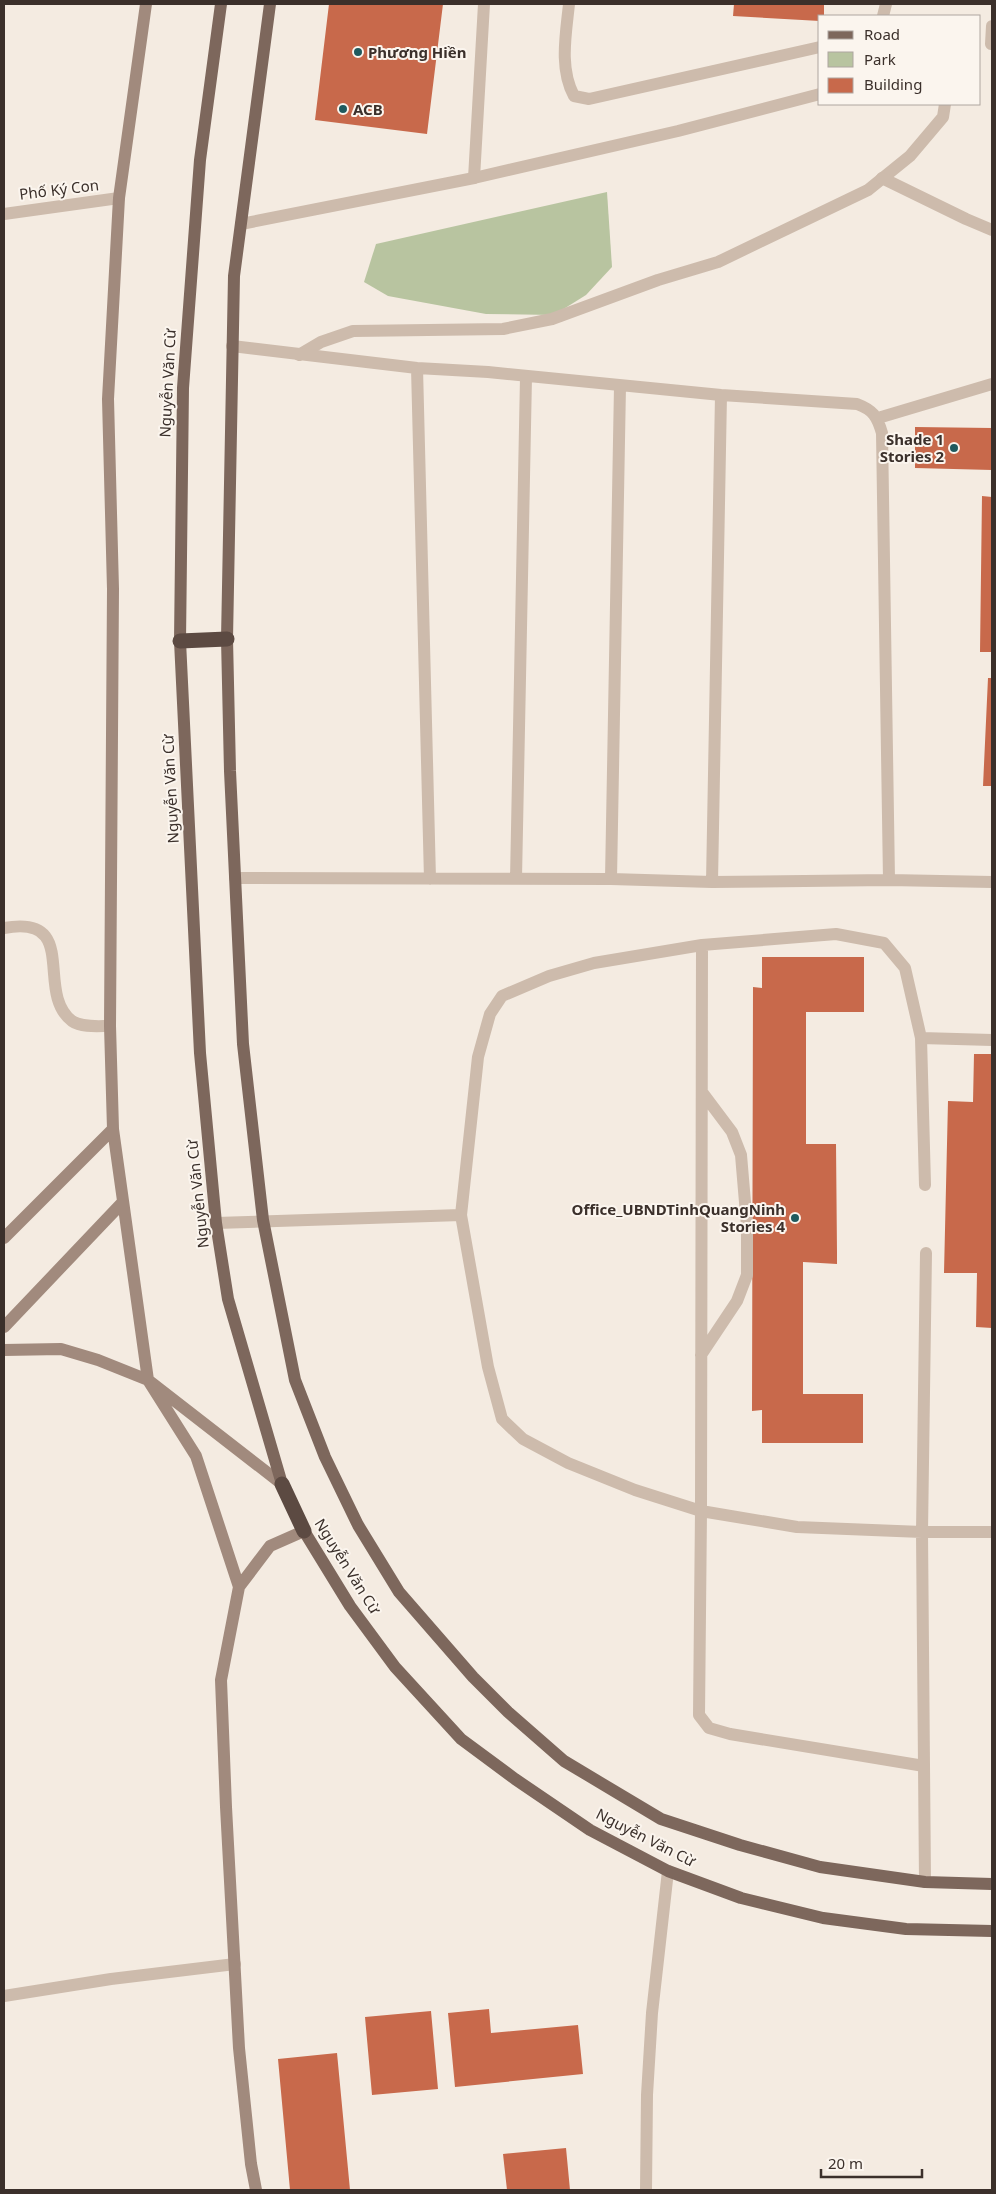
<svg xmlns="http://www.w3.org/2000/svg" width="996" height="2194" font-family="'Noto Sans',sans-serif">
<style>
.green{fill:#b8c4a0}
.building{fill:#c8694b}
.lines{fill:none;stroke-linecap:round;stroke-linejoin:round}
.lane{stroke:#cdbbac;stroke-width:12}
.street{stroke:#cdbbac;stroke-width:12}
.secondary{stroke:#a18a7d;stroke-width:12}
.primary{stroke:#7d675c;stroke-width:12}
.highway{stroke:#5c4a42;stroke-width:15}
.poi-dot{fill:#1f5a5e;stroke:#fbf5ee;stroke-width:2}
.labels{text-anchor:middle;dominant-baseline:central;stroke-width:4;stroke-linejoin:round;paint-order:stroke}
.poi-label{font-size:15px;font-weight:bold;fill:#3b302b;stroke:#fbf5ee;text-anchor:start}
.street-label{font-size:15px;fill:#3b302b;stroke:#fbf5ee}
</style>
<rect width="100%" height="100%" fill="#f4ebe1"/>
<path class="green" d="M607,192L612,267L586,295L554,315L486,314L388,296L364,282L376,244Z"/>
<path class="building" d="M329,4H443L427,134L315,120Z
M734,4H824V16H820V21L733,16Z
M915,427L992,428V470L915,468Z
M982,496L992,497V652H980Z
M988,678H992V786H983Z
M762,957H864V1012H806V1144H836L837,1253V1264L803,1262V1394H863V1443H762V1410L752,1411L753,987L762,988Z
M974,1054H992V1328L976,1327L977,1273H944L948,1101L973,1102Z
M489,2009L491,2033L578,2025L583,2074L455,2087L448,2013Z
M431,2011L438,2089L372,2095L365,2017Z
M337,2053L350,2190H290L278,2059Z
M566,2148L570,2190H507L503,2154Z"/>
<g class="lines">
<path class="lane" d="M569,4C566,34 559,68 574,96L589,99L820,47
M883,16L886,4
M474,178L484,4
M299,355L321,342L353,331L503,329L552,319L658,280L718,262L868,190L910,156L943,117L945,104
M702,945L701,1511L699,1715L709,1728L730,1734L924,1766
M921,1038L992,1040
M925,1185L921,1038L905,968L884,943L836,934L702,945L594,963L549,976L502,996L490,1014L478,1057L461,1215L488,1367L502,1419L523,1439L568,1463L635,1490L701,1511L797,1527L922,1532H992
M216,1223L461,1215
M701,1355L737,1301L747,1275V1226L741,1155L732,1132L702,1092
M925,1882L922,1532L926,1253"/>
<path class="street" d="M991,44L992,26
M882,178L966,219L992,230
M4,214L119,198
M241,224L474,178L678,131L820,94
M232,346L417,368L488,372L721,395L857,404C873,410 877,416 882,433L889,880
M417,368L430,879
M878,418L992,384
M235,878L611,879L712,882L889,880L992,882
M516,879L526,377
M611,879L620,386
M712,882L721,395
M4,928C81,914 34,992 72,1021C82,1028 99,1026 110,1026
M4,1996L111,1979L235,1964
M646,2190L647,2095L652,2013L668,1871"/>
<path class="secondary" d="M146,4L119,198L108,399L113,589L110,1026L113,1129L148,1380L196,1456L239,1587
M4,1238L113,1129
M4,1327L122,1203
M4,1350L61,1349L98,1360L148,1380L282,1484
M256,2190L251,2164L239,2048L226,1807L221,1680L239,1587L270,1546L304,1531"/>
<path class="primary" d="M221,4L200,160L183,388L180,641L200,1053L216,1223L228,1299L282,1484
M270,4L234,276L227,639L230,771L243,1044L263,1220L295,1380L325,1457L358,1525L399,1592L473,1677L508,1712L564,1761L661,1819L740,1845L820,1867L925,1882L992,1884
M304,1531L350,1606L395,1667L461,1739L515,1779L590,1830L668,1871L741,1898L823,1918L906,1929L992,1931"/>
<path class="highway" d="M180,641L227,639
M282,1484L304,1531"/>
</g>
<g class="poi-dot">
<circle cx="358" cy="52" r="5"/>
<circle cx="343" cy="109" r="5"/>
<circle cx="954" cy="448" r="5"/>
<circle cx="795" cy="1218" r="5"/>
</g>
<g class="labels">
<g class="poi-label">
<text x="368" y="52">Phương Hiền</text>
<text x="353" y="109">ACB</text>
<text x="944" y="439" text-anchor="end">Shade 1<tspan x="944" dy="17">Stories 2</tspan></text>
<text x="785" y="1209" text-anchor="end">Office_UBNDTinhQuangNinh<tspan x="785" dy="17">Stories 4</tspan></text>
</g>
<g class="street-label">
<text transform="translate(59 189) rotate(-7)">Phố Ký Con</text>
<text transform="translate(167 383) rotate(-87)">Nguyễn Văn Cừ</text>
<text transform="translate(170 789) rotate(-93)">Nguyễn Văn Cừ</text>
<text transform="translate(197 1194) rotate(-96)">Nguyễn Văn Cừ</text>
<text transform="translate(348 1566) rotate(58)">Nguyễn Văn Cừ</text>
<text transform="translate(646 1837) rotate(27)">Nguyễn Văn Cừ</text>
</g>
</g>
<rect width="996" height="2194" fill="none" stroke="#3b302b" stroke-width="10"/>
<rect x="818" y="15" width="162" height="90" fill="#fbf5ee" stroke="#aea6a0"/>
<rect x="828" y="31" width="25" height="8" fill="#7d675c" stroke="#aea6a0"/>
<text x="864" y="40" font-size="15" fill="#3b302b">Road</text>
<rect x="828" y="52" width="25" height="15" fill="#b8c4a0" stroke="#aea6a0"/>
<text x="864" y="65" font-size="15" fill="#3b302b">Park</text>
<rect x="828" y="78" width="25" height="15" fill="#c8694b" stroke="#aea6a0"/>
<text x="864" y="90" font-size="15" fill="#3b302b">Building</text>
<path d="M821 2169v8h101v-8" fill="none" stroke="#3b302b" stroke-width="2.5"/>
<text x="828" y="2169" font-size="15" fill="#3b302b" stroke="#fbf5ee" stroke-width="4" paint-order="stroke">20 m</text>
</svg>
